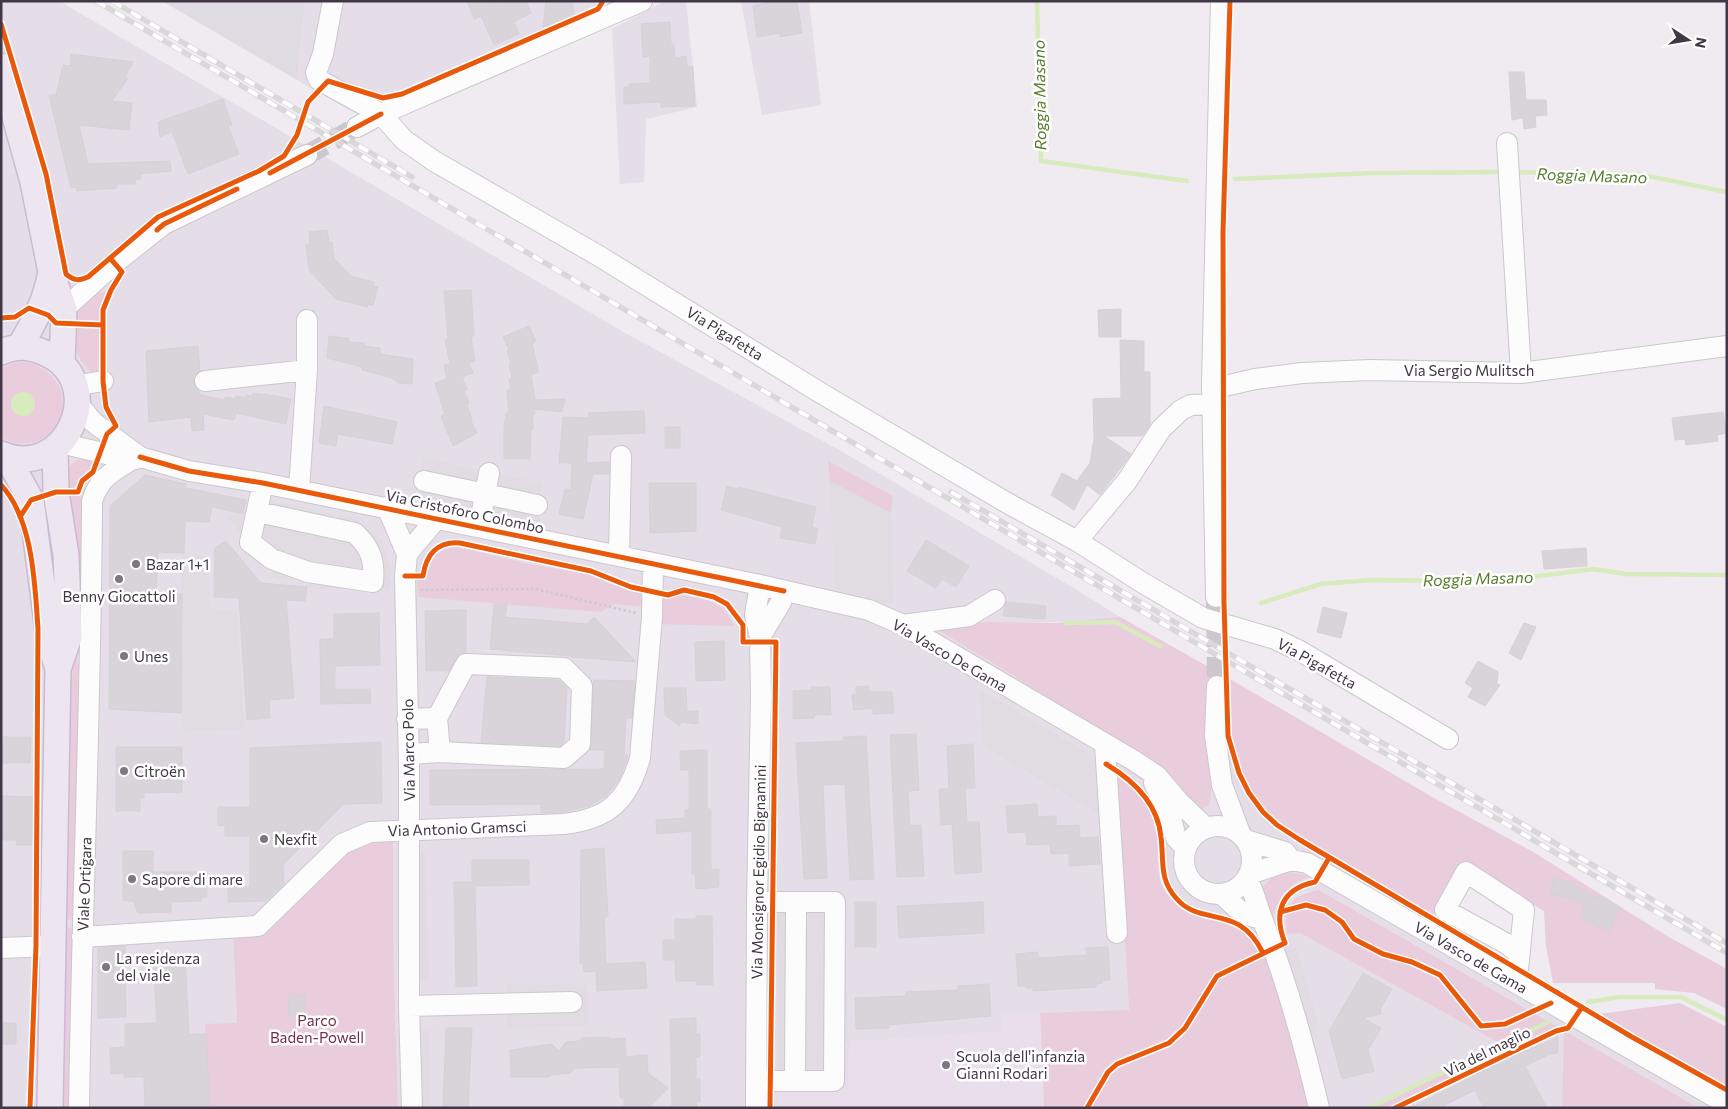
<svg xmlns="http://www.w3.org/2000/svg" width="1728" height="1109" font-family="Commissioner,sans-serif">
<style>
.residential{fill:#e5dde7;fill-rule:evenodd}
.industrial{fill:#dfdbe2}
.education{fill:#eadeed}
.green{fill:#e9cddd}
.parking{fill:#e0dce2}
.water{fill:#d8ebbe}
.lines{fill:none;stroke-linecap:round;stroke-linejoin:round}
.stream{stroke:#d8ebbe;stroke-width:4.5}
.building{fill:#d8d4da;stroke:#d6d1d8}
.minor-tunnel{stroke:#ccc7ce;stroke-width:20;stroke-dasharray:20 10;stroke-linecap:butt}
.minor-casing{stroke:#cbc7cd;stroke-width:22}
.major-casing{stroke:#cbbad1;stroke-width:28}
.path{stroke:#cfcad1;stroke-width:2.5;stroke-dasharray:2.5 2.5;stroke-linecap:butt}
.minor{stroke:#fdfcfd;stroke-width:20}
.major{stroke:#ede5f0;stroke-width:25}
.rail-casing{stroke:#d9d8d9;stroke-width:5.5}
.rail{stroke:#fff;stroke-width:4;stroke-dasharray:11;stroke-linecap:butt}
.cycleway-casing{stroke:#fff;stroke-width:8}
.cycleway{stroke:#e8590c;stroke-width:5}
.poi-dot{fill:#7e7682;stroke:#fff;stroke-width:2}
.labels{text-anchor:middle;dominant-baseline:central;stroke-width:5;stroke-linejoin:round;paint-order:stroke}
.street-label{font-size:15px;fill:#413746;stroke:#fff}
.poi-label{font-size:15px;fill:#413746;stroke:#fff;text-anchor:start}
.park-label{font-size:15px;fill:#742f47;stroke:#fff}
.water-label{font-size:16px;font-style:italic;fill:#587c2c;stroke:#fff}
</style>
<rect width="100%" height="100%" fill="#efebf0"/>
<path class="residential" d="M1,1H59L620,330L841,451L1072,587L1120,617L1230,679L1231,694L1386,890L1727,1086V1108H1699L1565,1031L1562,1108H1311L1265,956L1249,936L1184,909L1170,897L1157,873L1158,846L1155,824L1143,799L1118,820L1129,1011L1002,1014L1003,1032L850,1042L849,1089H778V1108H398L393,935L233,933L237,1023L209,1108H1ZM1080,621L1210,786L1211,799L933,626ZM1276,874L1310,876L1290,886L1277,903L1271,922L1262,887ZM1319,890L1378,924L1548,1021L1501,1044L1300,933L1287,909L1293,899L1304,892Z
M305,1H603L598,9L355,113L297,80Z
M665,1H686L697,107L646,119L644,182L620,184L612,29Z
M741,1H809L821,105L762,115Z"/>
<path class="industrial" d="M162,1H305L297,80Z"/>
<path class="education" d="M1040,1013L1044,1108H778V1089H849L850,1042L1002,1032L1001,1014Z"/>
<path class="green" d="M94,292H106L101,304L100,321L73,320L78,309Z
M100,327L98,372H92C77,361 74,345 73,328Z
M27,362C93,381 59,466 1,438V368L14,363Z
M85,458L94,459C91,473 78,490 63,490C66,473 66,462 85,458Z
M828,461L893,496L891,513L830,481Z
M78,495L86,500L83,631L64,499Z
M458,547L524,563L587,574L614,585L648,594L647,607L615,604L601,612L418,597L417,580L426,579C431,558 436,549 458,547Z
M678,594C704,600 724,599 734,626L657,624L659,597L667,598Z
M1120,617L1212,669L1210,691L1211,799L1208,806L1201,809L1137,752L932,626L991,622L1057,623Z
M73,653L79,664L75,920L65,919V718Z
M1230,679L1434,798L1535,853L1667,936L1727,969V1009L1694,993L1655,989V983H1553L1546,946L1544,911L1466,865L1433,916L1386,890L1278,824L1261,807L1244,780L1231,738Z
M1115,774C1141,788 1157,817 1158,847C1159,868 1155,879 1170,897C1181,910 1197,917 1213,920C1218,921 1224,921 1229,923C1251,932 1265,956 1276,976L1311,1108H1044L1040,1013L1129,1010Z
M393,838V935L398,1108H209L205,1024L237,1023L233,932L310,882L360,842Z
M1287,872L1311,876C1285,886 1279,897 1271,923L1262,887L1276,874Z
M1319,890L1699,1108H1562L1564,1031L1398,1108H1369L1501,1044L1300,933L1287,934C1285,905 1289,895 1319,890Z
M67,927L74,929L73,1108H63L64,929Z
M1680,1003L1727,1027V1086L1599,1014Z"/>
<path class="parking" d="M422,458L542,483L538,522L419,496Z
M830,481L891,513L893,605L835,589Z
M249,496L353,518L381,539L391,568V589L388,591L307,587L308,579L289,572L287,579L272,578L274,566L249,544L227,516L235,514L245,516Z
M207,556L210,609L237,610L244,729L183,731L181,557Z
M980,690L1089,754L1095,762L1098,813L983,746Z
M414,853H425L429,981L416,983Z
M844,892L848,1042L846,1043L845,1084H778L777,893Z
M1296,947L1320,1030L1310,1033L1285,951Z
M507,984L587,985L588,1025L507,1028Z
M429,1030L430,1108H420L418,1031Z"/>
<path class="water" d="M11 404a12 12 0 1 1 24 0a12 12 0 1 1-24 0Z"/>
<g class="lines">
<path class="stream" d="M1037,1L1041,161L1187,181
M1515,172L1638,174L1727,192
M1235,179L1372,173L1499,172
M1261,603L1321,584L1371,580L1500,581L1593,569L1626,574L1727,575
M1066,623L1115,622L1160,646
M1588,1002L1619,997H1681L1727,1020
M1368,1108L1548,1022"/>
</g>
<path class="building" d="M467,1L527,3L531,13L514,22L519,34L494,45L481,16L474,19Z
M546,1H572L575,17L543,27Z
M774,1H797L802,33L780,37V33L757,37L753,6Z
M670,22L671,45H674L675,58L686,56L687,67L693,66L695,106L661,107V102L624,104V87H629V84L650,83V56L643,57L641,24Z
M71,54L133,62L125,77L128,78L112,101L132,103L129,130L79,125L88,164L170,161L171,171L140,174L141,179H135V184H117V188L77,191L76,187L71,188L49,95H56L63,65L70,66Z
M1509,72H1524L1526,100H1546L1547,115L1535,116L1536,127L1524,129L1523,118L1512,120Z
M223,99L232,125L228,126L239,154L188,174L172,132L160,137L158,122Z
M327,230L329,243L332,242L334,258L351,276L374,282L373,286L378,287L373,305L368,304L367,307L336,299L309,270L306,245H310L309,232Z
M471,290L474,336H471L475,361L469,363L473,373L462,377L467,390L464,391L469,403L467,405L472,419H470L477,433L453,446L441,416L445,415L435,383L447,379L444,365L450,364L445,340L448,339L444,291Z
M1121,309V337H1099L1098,310Z
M529,326L536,341L532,344L539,372L531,375L535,400L565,399L562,412L534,409L535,414L532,415L533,429H531L530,459H504V428L506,413H509L507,390L511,389L509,379L512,378L509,364L511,363L507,351L509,350L503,337Z
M329,336L349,338L348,342L364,343V346L380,348V354L413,359L412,384L398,383L392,378L362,370V367L327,358Z
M1120,340L1144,341V372H1150V425L1142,436H1104L1131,454L1100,495L1087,485L1074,510L1051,495L1062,473L1077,481L1090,463L1094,439L1093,399L1121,398Z
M198,346L200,371L194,376L193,382L201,395L225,400V397L235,399L236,396L246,398V395L253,396V393L264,395V394L291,399L286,424L236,413L234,420L203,414L204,430L192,431L191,417L149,422L146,351Z
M324,406L397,422L392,444L338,434L336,446L319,443Z
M644,411L645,433L588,435L586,463L609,462V474H593L583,519L559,514L565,489L571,490L572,463H559L563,417L589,418L588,413Z
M1723,412L1726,433L1717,435L1718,441L1686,445L1685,439L1675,440L1672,418Z
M665,427H680V448H665Z
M145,475L186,484V488L246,500L243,514L212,507L209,522L185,521L184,553L158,552L156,593L182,594L181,713L109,709L110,506Z
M649,483H696V531L650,533Z
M727,486L738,489L739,487L816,507L812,527L818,529L815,544L780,538L782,527L721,510Z
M926,540L969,566L956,587L942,579L936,588L907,571Z
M226,541L261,583L307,587L305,601L286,600L294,698L269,700L270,718L247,720L239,598L214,597L215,548Z
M1586,548L1587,566L1544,569L1542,551Z
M1006,602L1046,606L1045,619L1003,616Z
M494,604H507L505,617L587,624L594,617L636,662L571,657L569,654V656L490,649Z
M1323,607L1347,613L1341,638L1317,632Z
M466,610V652L456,658L449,671H426L425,611Z
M379,613L380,665L335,666V689H370L371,703L321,704L320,639H334V614Z
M1524,623L1536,627L1521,660L1509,653Z
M724,641L725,680L696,681L695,642Z
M1478,661L1498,672L1497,684L1500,685L1485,706L1468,697L1473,688L1465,683Z
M487,677L559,680L567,688L564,742L560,746L481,742Z
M594,680L635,681L632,718H626L624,754L628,756L619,780L606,796L589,806L563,812L541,813V804L430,805V770L604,769L605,750H590Z
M868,686L870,692H892L894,713L873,714V708L854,710L852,695L856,694V687Z
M811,687H830L831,715H814V718L793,719V691L811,690Z
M664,688H686L687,711H698V724L681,722L679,726L665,715Z
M916,734L919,790L908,791L910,826L921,825L924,876L897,877L890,735Z
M866,736L874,879L850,880L845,784L823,785L827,878L804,879L796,743L843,741V737Z
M1,737H31L30,763H1Z
M381,742L382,803L344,804L283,865L284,884L266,901L228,902V887H250V836H225V825L218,826V807H250V748Z
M973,744L975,788H965L967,822H979L982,872L955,874L952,824L941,825L939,789H949L947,746Z
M116,747H182V792L144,793V798H140V811H116Z
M707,750V809H711V869H719V887L696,889L695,874H692V831L657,834L656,820L685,818V810L689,809V770H681L680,751Z
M1,796L33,797L32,845H16L17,840H1Z
M1037,804L1038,817L1056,816V826L1079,825L1080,838L1098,837L1100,864L1069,866V853L1051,854L1050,844L1027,845L1026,832L1008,833L1006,806Z
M604,848L608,916L604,917L606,964L645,962L647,988L597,991L596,971L584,972L583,963L580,964L581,850Z
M123,851H153V872H207V897L201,898V901L171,902V912L138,913L134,902L123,900Z
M472,860H529V885L475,886L477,986L456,987L454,882H472Z
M1555,877L1569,882L1598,899L1599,896L1620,907L1609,932L1580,917L1585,903L1550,893Z
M855,902H876V947H855Z
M983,902L984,933L899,938L897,906Z
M696,916H712L713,985H697V981H676L675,960H663V940H675V919H696Z
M125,946L126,1017L98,1018V948Z
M1108,947L1110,980H1102L1103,983L1096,984V987L1033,991V988H1026V986H1018L1016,954L1038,952V958L1087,955L1086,948Z
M185,956L189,1034H206L210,1108H145L144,1077H124V1073L111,1074L110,1048L125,1047V1024L157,1023L153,958Z
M1363,973L1392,989L1380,1009L1381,1014L1363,1018L1381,1028L1368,1050L1374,1071L1342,1079L1329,1031Z
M989,984L991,1016L888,1025L889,1028L856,1029L855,998L906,996V992L958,990V986Z
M290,994L305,996L304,1019L288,1015Z
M696,1018V1034H700V1057H696V1079H700V1101L696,1102L697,1108H672L670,1019Z
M1,1023H16V1044H1Z
M446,1028H472L468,1108H443Z
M608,1037L611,1039L625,1038L626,1057L647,1055L648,1073L668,1088L649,1108H624V1099L620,1097L619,1067L575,1068L570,1073L551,1075L549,1077H511L510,1050L552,1044L559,1051L566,1042L579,1041L582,1038Z
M1558,1037V1053L1550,1054L1525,1066L1547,1108H1484L1475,1090L1439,1108H1411L1506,1059Z"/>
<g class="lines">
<path class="minor-tunnel" d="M307,155L357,127
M1216,597L1217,686"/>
<defs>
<path id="minor" d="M333,1L323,54L316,73L319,80L381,114L404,140L434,161L599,256L819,392L1009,504L1077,541
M357,127L381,114L642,1
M1507,143L1521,373
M64,309L115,263L164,224L307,155
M205,381L307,370
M75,386L103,381
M1212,389L1255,379L1302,373L1370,370L1521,373L1727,346
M78,404L93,422L140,457L189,471L263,483L760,585L869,610L903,625L1133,760L1157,776L1179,802L1206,828
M1212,404L1191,405L1181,410L1161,429L1127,481L1077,541L1143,583L1203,618L1275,639L1300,651L1448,739
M61,443L131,460L136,459
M424,481L537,505
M299,490L307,370V320
M387,507L407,554L405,576L409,768V1006L412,1108
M258,512L355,533C371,548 375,561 373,582L308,572L272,559L250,542L263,483
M479,527L489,473
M407,554L437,518
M619,556L621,456
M1216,597L1212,385L1221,1
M903,625L969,616L995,600
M760,637L781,602L784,591
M1217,686L1215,735L1222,785L1240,833
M437,718L440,752
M407,719L437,718L466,664L564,668L582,686L580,744L564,758L440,752L409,754
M1105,745L1117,933
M1154,783L1171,818L1176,838L1186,848
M1184 860a34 34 0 1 1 68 0a34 34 0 1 1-68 0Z
M1246,840L1285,852L1291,860
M1250,874L1291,860L1307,863L1727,1104
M1247,879C1255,893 1257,906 1263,921C1287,982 1304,1044 1319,1108
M1222,894C1234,907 1244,916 1262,919
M757,902H835L834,1081H757
M82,937L258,926L342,844L370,832L564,824C608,819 628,801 640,758L652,617L653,563
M1,948L53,946
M1511,980L1518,969L1524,910L1466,872L1445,910L1507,944L1519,954
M409,1006L572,1002
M795,1081L796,902
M79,1108C82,905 91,703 92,501C99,478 112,472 131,460
M756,1108L757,902L761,696L760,637L755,615L760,585"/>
<path id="major" d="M1,66L33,182L51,272L64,309L62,364
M20,346C35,321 46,300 51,272
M1,352C17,345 30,346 45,353C110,381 67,482 1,454
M7,457L31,500L49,638L58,669
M50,1108L58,669L69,637L66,555L56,492L55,448"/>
</defs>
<use href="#minor" class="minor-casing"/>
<use href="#major" class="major-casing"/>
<path class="path" d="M421,590L536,589L636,613"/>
<use href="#minor" class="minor"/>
<use href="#major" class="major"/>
<defs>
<path id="rail" d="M96,1L1727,953
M112,1L412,177
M951,492L1727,943"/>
</defs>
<use href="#rail" class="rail-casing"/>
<use href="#rail" class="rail"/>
<defs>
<path id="cycleway" d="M1230,1L1223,232L1224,603L1228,736L1239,773L1249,793L1263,812L1277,825L1300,840L1632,1037L1727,1090
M1,24L46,174L66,274C74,281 79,281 88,277L158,217L259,171L284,156L297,135L308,102L328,81L383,98L402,94L598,9L603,1
M270,173L381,114
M157,230L164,224L237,189
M1,318L15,317L29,308L48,315L56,323L103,325
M140,457L189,471L263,483L784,591
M1,485C33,519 35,584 38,629L36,946L30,1108
M20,517L31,500L56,492H78L82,481L93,472L107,434L116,426L106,407L103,381V310L111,290L122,272L110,258
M405,576H423C426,555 437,541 460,543L591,571L631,587L668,595L684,590L714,597L727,604L743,625V642H776L770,1108
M1106,764C1133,780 1158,804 1161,837C1164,861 1159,879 1176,898C1201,928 1238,902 1263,953
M1280,912L1306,905L1325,910L1342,922L1354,939L1383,954L1412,962L1440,975L1481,1026L1505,1024L1551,1003
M1087,1108L1108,1072L1117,1064L1169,1043L1185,1028L1217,976L1285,943C1273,913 1281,889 1315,882L1329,858
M1395,1108L1556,1031L1568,1028L1582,1007"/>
</defs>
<use href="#cycleway" class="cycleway-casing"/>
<use href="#cycleway" class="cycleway"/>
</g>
<g class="poi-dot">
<circle cx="136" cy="564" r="5"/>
<circle cx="119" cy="579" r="5"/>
<circle cx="124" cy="656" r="5"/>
<circle cx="124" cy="771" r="5"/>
<circle cx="264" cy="839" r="5"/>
<circle cx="132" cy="879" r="5"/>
<circle cx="106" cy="967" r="5"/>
<circle cx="946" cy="1065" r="5"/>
</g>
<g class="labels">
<g class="street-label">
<text transform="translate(725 333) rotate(32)">Via Pigafetta</text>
<text x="1469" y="370">Via Sergio Mulitsch</text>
<text transform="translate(465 511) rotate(12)">Via Cristoforo Colombo</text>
<text transform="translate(950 655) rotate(30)">Via Vasco De Gama</text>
<text transform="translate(1317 663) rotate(29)">Via Pigafetta</text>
<text transform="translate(408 750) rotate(-91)">Via Marco Polo</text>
<text transform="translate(457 828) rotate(-2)">Via Antonio Gramsci</text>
<text transform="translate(758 872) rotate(-89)">Via Monsignor Egidio Bignamini</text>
<text transform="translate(84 884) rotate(-88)">Viale Ortigara</text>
<text transform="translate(1471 957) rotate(30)">Via Vasco de Gama</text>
<text transform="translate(1487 1051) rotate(-26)">Via del maglio</text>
</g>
<g class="poi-label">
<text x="146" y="564">Bazar 1+1</text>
<text x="119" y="596" text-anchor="middle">Benny Giocattoli</text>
<text x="134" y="656">Unes</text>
<text x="134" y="771">Citroën</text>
<text x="274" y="839">Nexfit</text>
<text x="142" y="879">Sapore di mare</text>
<text x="116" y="958">La residenza<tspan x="116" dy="17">del viale</tspan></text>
<text x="956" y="1056">Scuola dell'infanzia<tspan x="956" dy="17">Gianni Rodari</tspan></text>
</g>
<g class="park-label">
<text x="317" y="1020">Parco<tspan x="317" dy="17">Baden-Powell</tspan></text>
</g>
<g class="water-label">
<text transform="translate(1039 95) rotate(-91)">Roggia Masano</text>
<text transform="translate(1592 175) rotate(2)">Roggia Masano</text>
<text transform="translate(1478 578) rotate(-2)">Roggia Masano</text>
</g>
</g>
<rect width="1728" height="1109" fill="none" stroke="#413746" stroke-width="5"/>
<g transform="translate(1688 40) rotate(102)" stroke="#ffffff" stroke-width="4" paint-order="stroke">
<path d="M0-4L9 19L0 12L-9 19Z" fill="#413746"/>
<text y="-8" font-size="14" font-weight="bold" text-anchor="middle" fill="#413746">N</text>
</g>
</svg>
